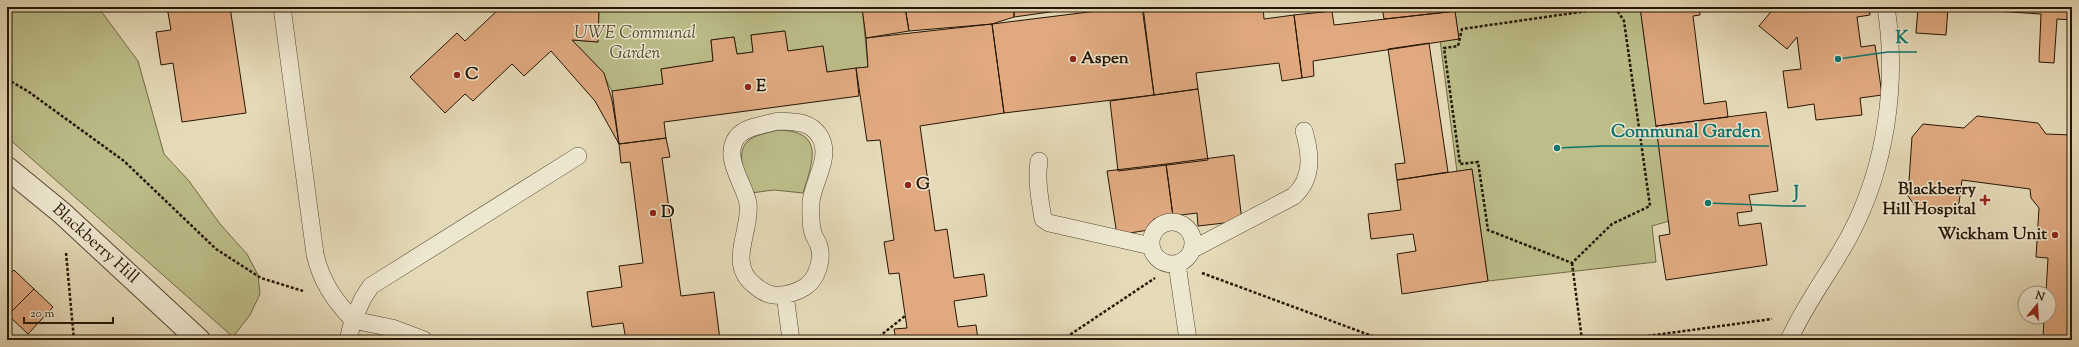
<svg xmlns="http://www.w3.org/2000/svg" width="2079" height="347" font-family="'Sorts Mill Goudy',serif">
<style>
.green{fill:#bcbd89;stroke:#706a47}
.building{fill:#e0a980;stroke:#251605}
.lines{fill:none;stroke-linecap:round;stroke-linejoin:round}
.lane-casing{stroke:#554732;stroke-width:18}
.street-casing{stroke:#554732;stroke-width:24}
.path{stroke:#251605;stroke-width:2.5;stroke-dasharray:3 2;stroke-linecap:butt}
.lane{stroke:#eee7d0;stroke-width:17}
.street{stroke:#eee7d0;stroke-width:22}
.poi-dot{fill:#8f2418;stroke:#eee7d0;stroke-width:1.5}
.labels{text-anchor:middle;dominant-baseline:central;stroke-width:3;stroke-linejoin:round;paint-order:stroke}
.park-label{font-size:17px;font-style:italic;fill:#52482d;stroke:#eee7d0}
.poi-label{font-size:17px;font-weight:bold;fill:#251605;stroke:#eee7d0;text-anchor:start}
.street-label{font-size:17px;fill:#251605;stroke:#eee7d0}
.leader{fill:none;stroke:#0f766e;stroke-width:1.5}
.callout-dot{fill:#0f766e;stroke:#eee7d0;stroke-width:1.5}
.callout-label{font-size:18px;text-anchor:middle;font-weight:bold;fill:#0f766e;stroke:#eee7d0;stroke-width:3;stroke-linejoin:round;paint-order:stroke}
</style>
<rect width="100%" height="100%" fill="#e5dab7"/>
<filter id="stains"><feTurbulence type="fractalNoise" baseFrequency=".005" numOctaves="4"/><feColorMatrix values="0 0 0 0 .2 0 0 0 0 .09 0 0 0 0 .02 0 0 0 .5 -.17"/></filter>
<radialGradient id="worn" r=".72"><stop offset=".6" stop-color="#630" stop-opacity="0"/><stop offset="1" stop-color="#630" stop-opacity=".3"/></radialGradient>
<path class="green" d="M7,7H98L138,61L164,154L189,181L220,224L247,254L258,275L260,294L250,315L233,337L7,137Z
M599,7H862L868,67L827,72L823,46L788,51L784,31L751,35L753,52L737,54L734,37L711,40L713,61L661,69L663,84L612,91L601,70L572,40L598,42Z
M1495,7H1640L1669,221L1652,226L1656,262L1488,281L1472,169L1457,172L1440,40L1459,39L1455,11Z
M778,130C825,131 813,161 803,193L774,190L751,193C746,176 731,148 754,137C761,134 771,132 778,130Z"/>
<path class="building" d="M167,7H230L246,113L182,122L173,63L161,65L156,32L171,30Z
M501,7H599L598,42L572,40L604,73L612,100L619,144L595,101L551,51L524,76L512,64L473,101L465,94L445,113L410,77L457,33L465,41Z
M862,7H905L909,31L866,38Z
M905,7H1021V9L1014,10V17L992,24L909,31Z
M1021,7H1086L1014,17V10L1021,9Z
M1129,7H1143L1154,95L1004,113L992,24Z
M1142,7H1263L1264,19L1294,15L1302,78L1282,81L1279,63L1196,73L1198,89L1154,95Z
M1382,7H1495L1384,19Z
M1640,7H1699L1700,15L1693,16L1704,104L1726,101L1728,117L1656,126Z
M1775,7H1869L1870,15L1857,17L1861,47L1875,45L1882,95L1860,98L1862,115L1816,120L1814,104L1788,108L1783,71L1801,69L1797,37L1787,49L1759,26Z
M1906,7H2072V20L2057,19L2054,63L2039,62L2041,14L1948,8L1946,35L1916,33L1918,8Z
M1332,11L1334,25L1455,11L1459,39L1313,61L1314,76L1302,78L1294,15Z
M992,24L1004,113L920,126L935,231L947,229L954,278L984,274L987,296L954,301L958,327L976,325L978,340H896L894,329L907,328L899,273L889,274L884,242L894,240L880,140L867,141L856,68L868,67L866,38Z
M785,31L788,51L823,46L827,72L856,68L859,96L664,122L666,138L619,144L612,91L663,84L661,69L713,61L711,40L734,37L737,54L753,52L751,35Z
M1429,43L1448,172L1397,180L1395,164L1405,163L1388,49Z
M1198,89L1208,160L1118,171L1110,101Z
M1766,112L1778,191L1749,195L1752,211L1737,213L1739,226L1761,223L1767,265L1666,280L1659,236L1670,234L1656,126Z
M1977,116L2038,123L2046,134L2072,135V133V340H2043L2044,317H2049V293H2046L2048,258L2036,257L2039,208L2031,198L2030,189L1962,180L1959,203L1948,213L1918,210L1908,196L1912,137L1923,124L1964,128Z
M666,138L670,157L662,158L681,296L714,292L720,340H626L623,323L592,327L587,292L622,287L619,266L643,263L630,162L621,163L619,144Z
M1234,155L1242,221L1198,226L1197,213L1173,216L1166,164Z
M1166,164L1173,216L1154,219L1155,229L1117,235L1107,171Z
M1472,169L1488,281L1402,294L1397,254L1416,251L1413,234L1371,239L1368,214L1401,210L1397,180Z
M14,270L34,289L8,315L7,277Z
M34,289L53,307L28,334L8,315Z
M308,336L313,340H304Z"/>
<g class="lines">
<defs>
<path id="lane" d="M282,7L315,254C321,281 334,300 353,320L348,340
M778,121C795,122 809,121 819,135C833,156 813,181 811,202C811,211 810,224 813,233C814,237 818,242 819,246C823,260 817,279 805,287C795,293 786,296 774,295C765,294 759,289 753,284C727,262 752,230 748,203C744,183 722,157 737,137C746,126 765,125 778,121Z
M1039,161C1036,180 1040,200 1043,219L1049,223L1151,246
M1151 243a21 21 0 1 1 42 0a21 21 0 1 1-42 0Z
M1193,249L1294,196C1313,178 1311,155 1304,131
M1177,264L1188,340
M785,295L791,340
M424,340L392,328L353,320L363,298L371,286L578,156
M1789,340C1806,302 1831,271 1850,235C1886,167 1898,83 1886,7"/>
<path id="street" d="M7,168L62,213L199,340"/>
</defs>
<use href="#lane" class="lane-casing"/>
<use href="#street" class="street-casing"/>
<path class="path" d="M1615,7L1624,21L1650,206L1612,224L1572,263L1488,230L1478,162L1460,164L1444,48L1458,46L1462,29Z
M7,79L29,92L124,161L216,249L261,278L303,291
M66,253L74,340
M1572,263L1582,340
M1202,273L1383,340
M875,340L905,316
M1062,340L1155,278
M1618,340L1772,319"/>
<use href="#lane" class="lane"/>
<use href="#street" class="street"/>
</g>
<g class="poi-dot">
<circle cx="1073" cy="59" r="4"/>
<circle cx="457" cy="75" r="4"/>
<circle cx="748" cy="87" r="4"/>
<circle cx="908" cy="185" r="4"/>
<path d="M1983 194h4v4h4v4h-4v4h-4v-4h-4v-4h4z"/>
<circle cx="653" cy="213" r="4"/>
<circle cx="2055" cy="235" r="4"/>
</g>
<g class="labels">
<g class="park-label">
<text x="635" y="34">UWE Communal<tspan x="635" dy="20">Garden</tspan></text>
</g>
<g class="poi-label">
<text x="1081" y="59">Aspen</text>
<text x="465" y="75">C</text>
<text x="756" y="87">E</text>
<text x="916" y="185">G</text>
<text x="1976" y="190" text-anchor="end">Blackberry<tspan x="1976" dy="20">Hill Hospital</tspan></text>
<text x="661" y="213">D</text>
<text x="2047" y="235" text-anchor="end">Wickham Unit</text>
</g>
<g class="street-label">
<text transform="translate(95 244) rotate(42)">Blackberry Hill</text>
</g>
</g>
<path class="leader" d="M1838 59L1888 52H1917M1557 148L1603 146H1769M1708 203L1785 206H1806"/>
<g class="callout-dot">
<circle cx="1838" cy="59" r="4"/>
<circle cx="1557" cy="148" r="4"/>
<circle cx="1708" cy="203" r="4"/>
</g>
<g class="callout-label">
<text x="1902" y="43">K</text>
<text x="1686" y="137">Communal Garden</text>
<text x="1796" y="198">J</text>
</g>
<rect width="2079" height="347" fill="none" stroke="#e5dab7" stroke-width="24"/>
<rect x="8" y="8" width="2063" height="331" fill="none" stroke="#251605" stroke-width="2"/>
<rect x="12" y="12" width="2055" height="323" fill="none" stroke="#251605"/>
<g transform="translate(2037 305) rotate(18)"><circle r="19" fill="#eee7d0" stroke="#9e937f"/>
<path d="M0-3L7 15L0 10L-7 15Z" fill="#8f2418"/>
<text y="-6" font-size="11" font-weight="bold" text-anchor="middle" fill="#251605">N</text>
</g>
<path d="M24 317v6h89v-6" fill="none" stroke="#251605" stroke-width="2"/>
<text x="30" y="317" font-size="12" fill="#251605" stroke="#eee7d0" stroke-width="3" paint-order="stroke">20 m</text>
<rect width="100%" height="100%" filter="url(#stains)"/>
<rect width="100%" height="100%" fill="url(#worn)"/>
</svg>
